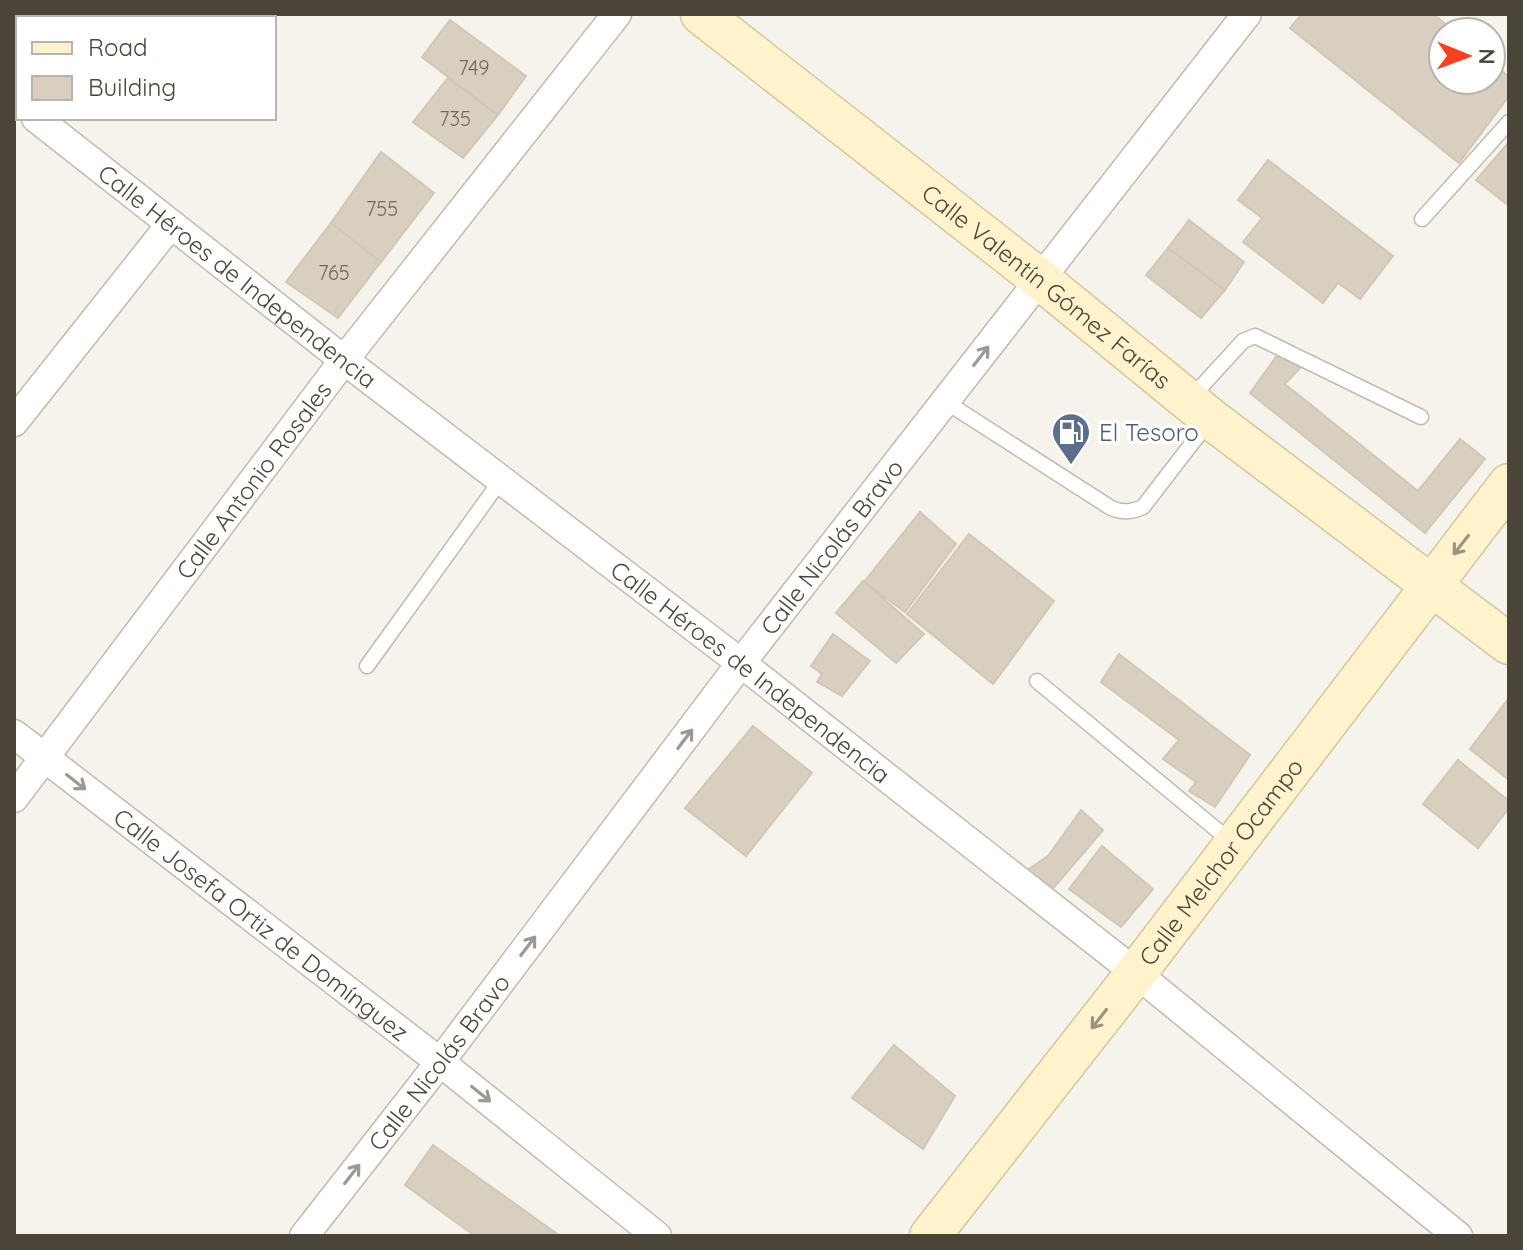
<svg xmlns="http://www.w3.org/2000/svg" width="1523" height="1250" font-family="Quicksand,sans-serif">
<style>
.building{fill:#d8cfc1;stroke:#d3c7b4;stroke-width:2}
.lines{fill:none;stroke-linecap:round;stroke-linejoin:round}
.lane-casing{stroke:#c2bbae;stroke-width:17}
.street-casing{stroke:#c2bbae;stroke-width:31}
.secondary-casing{stroke:#d6c79b;stroke-width:43}
.lane{stroke:#fff;stroke-width:14}
.street{stroke:#fff;stroke-width:28}
.secondary{stroke:#fff3cd;stroke-width:40}
.oneway{stroke:#9c9892}
.oneway2{stroke:#9c937c}
.labels{text-anchor:middle;dominant-baseline:central;stroke-width:7;stroke-linejoin:round;paint-order:stroke}
.number-label{font-size:20px;fill:#6e675b}
.street-label{font-size:24px;fill:#4b4439;stroke:#fff}
.service-label{font-size:24px;fill:#4e5e75;stroke:#fff;text-anchor:start}
</style>
<rect width="100%" height="100%" fill="#f6f3ec"/>
<path class="building" d="M1302,14H1433L1455,32H1443V80H1491V62L1509,77V96L1459,163L1290,28Z
M450,20L526,76L498,115L422,57Z
M448,78L498,115L463,158L413,122Z
M1509,142V206L1476,180Z
M381,152L434,193L381,262L331,223Z
M1268,160L1393,256L1360,299L1338,283L1323,303L1243,242L1262,218L1238,200Z
M1189,220L1244,262L1225,290L1168,248Z
M331,223L381,262L338,318L286,282Z
M1168,248L1225,290L1201,318L1146,275Z
M1281,350L1304,364L1285,384L1418,491L1460,439L1485,459L1425,533L1250,393Z
M920,512L956,544L905,612L864,582Z
M969,534L1054,601L993,684L907,614Z
M863,581L924,634L896,663L836,613Z
M833,634L870,661L842,696L817,682L822,674L811,666Z
M1119,654L1250,755L1215,807L1189,791L1196,782L1163,759L1179,740L1101,682Z
M1508,699L1509,700V780L1470,749Z
M753,726L812,773L746,856L685,808Z
M1458,760L1509,801V808L1478,848L1423,804Z
M1081,810L1103,830L1051,891L1023,873L1048,856Z
M1102,846L1153,889L1121,927L1069,889Z
M894,1045L955,1096L923,1149L852,1098Z
M433,1145L560,1236H475L405,1185Z"/>
<g class="lines">
<defs>
<path id="lane" d="M1422,219L1509,122
M1191,398L1243,341L1255,336L1421,417
M946,402L1111,508C1123,513 1131,512 1143,507L1210,420
M367,666L501,480
M1037,681L1234,844"/>
<g id="street">
<path d="M14,100L18,104"/>
<path id="s1" d="M36,118L344,360L741,663L1136,973L1458,1236"/>
<path d="M14,422L171,224"/>
<path id="s2" d="M14,734L440,1062L657,1236"/>
<path id="s3" d="M14,798L344,360L617,14"/>
<path id="s4" d="M304,1236L440,1062L741,663L1247,14"/>
</g>
<g id="secondary">
<path id="s5" d="M701,14L1041,280L1211,419L1509,644"/>
<path id="s6" d="M930,1236L1136,973L1509,484"/>
</g>
</defs>
<use href="#lane" class="lane-casing"/>
<use href="#street" class="street-casing"/>
<use href="#secondary" class="secondary-casing"/>
<use href="#lane" class="lane"/>
<use href="#street" class="street"/>
<use href="#secondary" class="secondary"/>
</g>
<defs><path id="oneway-shaft" d="M-6 0H5M1.5-3L5.5 0L1.5 3" fill="none" stroke-width="1.6" stroke-linecap="round" stroke-linejoin="round" transform="scale(2)"/></defs>
<g class="oneway">
<use href="#oneway-shaft" transform="translate(981 356) rotate(-52)"/>
<use href="#oneway-shaft" transform="translate(685 739) rotate(-53)"/>
<use href="#oneway-shaft" transform="translate(76 782) rotate(38)"/>
<use href="#oneway-shaft" transform="translate(528 946) rotate(-53)"/>
<use href="#oneway-shaft" transform="translate(481 1094) rotate(39)"/>
<use href="#oneway-shaft" transform="translate(352 1174) rotate(-52)"/>
</g>
<g class="oneway2">
<use href="#oneway-shaft" transform="translate(1461 545) rotate(128)"/>
<use href="#oneway-shaft" transform="translate(1099 1019) rotate(128)"/>
</g>
<defs>
<symbol id="fuel-pin" viewBox="-11 -11 22 30"><path d="M0 17L-7.5 6A9.5 9.5 0 1 1 7.5 6Z" fill="#5c6f8a" stroke="#fff"/><path d="M-5.5-6h7V0h2V4h1.3V-2.5L3-4.5l.8-.8L6-3V5H2.5V1h-1V6h-7ZM-4.2-4.7v3.2H.2V-4.7Z" fill="#fff"/></symbol>
</defs>
<g fill-rule="evenodd">
<use href="#fuel-pin" x="1049" y="410" width="44" height="60"/>
</g>
<g class="labels">
<g class="number-label">
<text x="474" y="67">749</text>
<text x="455" y="118">735</text>
<text x="382" y="208">755</text>
<text x="334" y="272">765</text>
</g>
<g class="street-label">
<text stroke="none"><textPath href="#s1" startOffset="256">Calle Héroes de Independencia</textPath></text>
<text stroke="none"><textPath href="#s5" startOffset="440">Calle Valentín Gómez Farías</textPath></text>
<text stroke="none"><textPath href="#s3" startOffset="398">Calle Antonio Rosales</textPath></text>
<text stroke="none"><textPath href="#s4" startOffset="868">Calle Nicolás Bravo</textPath></text>
<text stroke="none"><textPath href="#s1" startOffset="904">Calle Héroes de Independencia</textPath></text>
<text stroke="none"><textPath href="#s6" startOffset="474">Calle Melchor Ocampo</textPath></text>
<text stroke="none"><textPath href="#s2" startOffset="312">Calle Josefa Ortiz de Domínguez</textPath></text>
<text stroke="none"><textPath href="#s4" startOffset="220">Calle Nicolás Bravo</textPath></text>
</g>
<g class="service-label">
<text x="1099" y="432">El Tesoro</text>
</g>
</g>
<rect width="1523" height="1250" fill="none" stroke="#4b4439" stroke-width="32"/>
<rect x="16" y="16" width="260" height="104" fill="#ffffff" stroke="#b7b4b0" stroke-width="2"/>
<rect x="32" y="42" width="40" height="12" fill="#fff3cd" stroke="#b7b4b0" stroke-width="2"/>
<text x="88" y="56" font-size="24" fill="#4b4439">Road</text>
<rect x="32" y="76" width="40" height="24" fill="#d8cfc1" stroke="#b7b4b0" stroke-width="2"/>
<text x="88" y="96" font-size="24" fill="#4b4439">Building</text>
<g transform="translate(1467 56) rotate(91)"><circle r="38" fill="#ffffff" stroke="#b7b4b0" stroke-width="2"/>
<path d="M0-6L14 30L0 20L-14 30Z" fill="#fc3f1d"/>
<text y="-12" font-size="22" font-weight="bold" text-anchor="middle" fill="#4b4439">N</text>
</g>
</svg>
